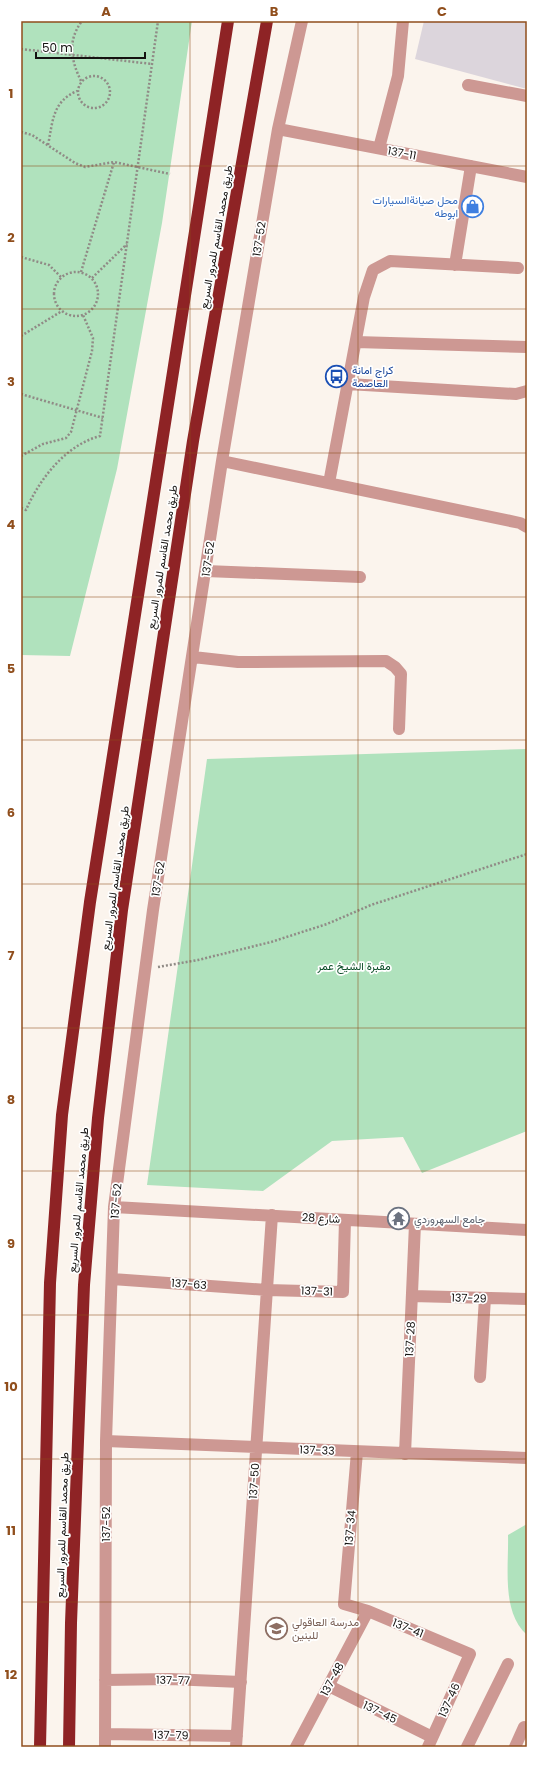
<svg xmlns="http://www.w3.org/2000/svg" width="548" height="1768" font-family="Poppins,Vazirmatn,sans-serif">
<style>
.green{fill:#b0e2bd}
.building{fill:#dcd5dc}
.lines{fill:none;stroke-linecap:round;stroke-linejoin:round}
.path{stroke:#908b86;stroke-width:2.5;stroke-dasharray:2 2;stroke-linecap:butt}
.minor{stroke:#cd9893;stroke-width:12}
.highway{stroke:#8e2325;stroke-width:12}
.grid{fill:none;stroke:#904e1c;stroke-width:1;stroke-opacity:0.55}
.labels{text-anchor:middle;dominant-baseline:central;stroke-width:3.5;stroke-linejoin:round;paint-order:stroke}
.street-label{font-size:11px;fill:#141210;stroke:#fff}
.shop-label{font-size:11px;fill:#366cbe;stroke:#fff;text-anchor:end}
.transit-label{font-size:11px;fill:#164399;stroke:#fff;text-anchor:start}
.park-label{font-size:11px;fill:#084b25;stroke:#fff}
.worship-label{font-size:11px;fill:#5b616d;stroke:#fff;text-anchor:start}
.education-label{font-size:11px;fill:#785e54;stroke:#fff;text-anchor:start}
.neatline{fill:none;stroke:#904e1c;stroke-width:1.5}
.grid-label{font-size:13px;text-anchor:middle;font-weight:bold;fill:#904e1c}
</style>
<rect width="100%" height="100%" fill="#fbf4ed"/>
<path class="green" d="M21,21H192L162,223L117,469L70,656L21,655Z
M527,749V1131L422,1173L403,1137L332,1141L263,1191L147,1185L207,759Z
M527,1524V1635C501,1612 509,1566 508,1535Z"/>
<path class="building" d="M424,21H527V89L415,59Z"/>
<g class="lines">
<path class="path" d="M21,49L152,64
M78 92a16 16 0 1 1 32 0a16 16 0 1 1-32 0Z
M81,81C71,60 67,41 82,21
M21,132L32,135L75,163L85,167L114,162L170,174
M48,145C53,121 52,102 77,91
M21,257L49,265L61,277
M54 294a22 22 0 1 1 44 0a22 22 0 1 1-44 0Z
M81,272L114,162
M92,278L127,244
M21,336L62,311
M21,394L103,418
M21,456L43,444L66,438L71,432L92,351L93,338L83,315
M21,508L26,510C40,478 66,445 100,436L158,21
M158,967L198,960L271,942L327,924L371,905L527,854"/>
<path class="minor" d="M468,85L527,96
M278,129L527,177
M379,148L398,76L403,21
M455,265L471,166
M356,342L527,347
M348,384L516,394L527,391
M222,461L520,523L527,527
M329,483L364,297L373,270L390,261L518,268
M206,571L360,577
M193,657L238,662L386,661L395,667L401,674L399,729
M114,1207L527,1230
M112,1279L267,1290L343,1292L345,1220
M412,1296L527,1299
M480,1377L485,1298
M106,1441L527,1458
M357,1452L344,1604L368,1611L470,1654L428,1747
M405,1454L415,1224
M105,1680L170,1679L241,1682
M329,1686L432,1737
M105,1734L237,1736
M105,1747L106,1441L114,1207L153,910L222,461L278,129L302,21
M236,1747L272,1215
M296,1747L368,1611
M467,1747L508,1664
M515,1747L524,1727L527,1729"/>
<path class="highway" d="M40,1747L50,1283L62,1115L90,902L228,21
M69,1747L71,1623L84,1285L98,1118L122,910L167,613L193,441L267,21"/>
</g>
<path class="grid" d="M190,21V1747M358,21V1747M21,166H527M21,309H527M21,453H527M21,597H527M21,740H527M21,884H527M21,1028H527M21,1171H527M21,1315H527M21,1459H527M21,1602H527"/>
<defs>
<symbol id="shop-ring" viewBox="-11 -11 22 22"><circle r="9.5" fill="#fff" stroke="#3f7fe0" stroke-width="1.5"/><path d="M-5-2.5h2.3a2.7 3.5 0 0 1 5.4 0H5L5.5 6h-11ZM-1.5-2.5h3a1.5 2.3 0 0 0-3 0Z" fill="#3f7fe0"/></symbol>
<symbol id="bus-ring" viewBox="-11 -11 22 22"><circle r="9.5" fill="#fff" stroke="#1a4fb4" stroke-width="1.5"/><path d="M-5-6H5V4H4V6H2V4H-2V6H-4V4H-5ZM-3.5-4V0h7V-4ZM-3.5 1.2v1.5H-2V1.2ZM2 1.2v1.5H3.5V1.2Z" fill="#1a4fb4"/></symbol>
<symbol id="temple-ring" viewBox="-11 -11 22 22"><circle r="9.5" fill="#fff" stroke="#6b7280" stroke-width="1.5"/><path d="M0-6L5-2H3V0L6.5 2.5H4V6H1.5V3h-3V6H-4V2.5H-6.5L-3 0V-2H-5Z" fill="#6b7280"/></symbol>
<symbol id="school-ring" viewBox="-11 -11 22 22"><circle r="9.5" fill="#fff" stroke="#8d6e63" stroke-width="1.5"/><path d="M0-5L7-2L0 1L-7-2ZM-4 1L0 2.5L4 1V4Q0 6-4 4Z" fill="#8d6e63"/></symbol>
</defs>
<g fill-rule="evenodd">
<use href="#shop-ring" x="460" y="194" width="25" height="25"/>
<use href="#bus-ring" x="324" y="364" width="25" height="25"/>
<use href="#temple-ring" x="386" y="1206" width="25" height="25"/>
<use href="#school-ring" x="264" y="1616" width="25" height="25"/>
</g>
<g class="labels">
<g class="street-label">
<text transform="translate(402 153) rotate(11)">137-11</text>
<text transform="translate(216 237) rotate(-80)">طريق محمد القاسم للمرور السريع</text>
<text transform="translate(259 239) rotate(-81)">137-52</text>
<text transform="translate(162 557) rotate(-81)">طريق محمد القاسم للمرور السريع</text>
<text transform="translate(208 559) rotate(-82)">137-52</text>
<text transform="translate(115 878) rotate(-82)">طريق محمد القاسم للمرور السريع</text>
<text transform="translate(158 879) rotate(-81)">137-52</text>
<text transform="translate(78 1200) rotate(-85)">طريق محمد القاسم للمرور السريع</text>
<text transform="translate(116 1201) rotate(-85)">137-52</text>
<text transform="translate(321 1218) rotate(3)">شارع 28</text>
<text transform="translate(189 1284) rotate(4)">137-63</text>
<text transform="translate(317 1291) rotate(2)">137-31</text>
<text transform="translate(469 1298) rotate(2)">137-29</text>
<text transform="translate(410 1339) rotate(-87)">137-28</text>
<text transform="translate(317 1450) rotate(2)">137-33</text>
<text transform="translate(254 1481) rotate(-86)">137-50</text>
<text transform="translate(106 1524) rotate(-90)">137-52</text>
<text transform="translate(62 1525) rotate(-88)">طريق محمد القاسم للمرور السريع</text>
<text transform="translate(350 1528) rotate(-85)">137-34</text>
<text transform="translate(408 1628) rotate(22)">137-41</text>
<text transform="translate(332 1679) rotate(-62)">137-48</text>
<text transform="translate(173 1680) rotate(1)">137-77</text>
<text transform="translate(449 1700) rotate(-66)">137-46</text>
<text transform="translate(380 1712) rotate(26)">137-45</text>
<text transform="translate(171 1735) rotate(1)">137-79</text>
</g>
<g class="shop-label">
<text x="458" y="200">محل صيانةالسيارات<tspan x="458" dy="13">ابوطه</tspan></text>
</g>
<g class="transit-label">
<text x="352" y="370">كراج امانة<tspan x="352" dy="13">العاصمة</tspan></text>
</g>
<g class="park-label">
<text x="354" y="966">مقبرة الشيخ عمر</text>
</g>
<g class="worship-label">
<text x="414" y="1219">جامع السهروردي</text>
</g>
<g class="education-label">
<text x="292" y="1622">مدرسة العاقولي<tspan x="292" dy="13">للبنين</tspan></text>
</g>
</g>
<rect width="548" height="1768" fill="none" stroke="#ffffff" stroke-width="44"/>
<path d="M36 52v6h109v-6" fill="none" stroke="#141210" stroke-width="2"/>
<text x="42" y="52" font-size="12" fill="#141210" stroke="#ffffff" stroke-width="3" paint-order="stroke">50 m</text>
<rect x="22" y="22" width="504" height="1724" class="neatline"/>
<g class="grid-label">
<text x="106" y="16">A</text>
<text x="274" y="16">B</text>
<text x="442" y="16">C</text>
<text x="11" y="98">1</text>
<text x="11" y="242">2</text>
<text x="11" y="386">3</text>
<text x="11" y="529">4</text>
<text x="11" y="673">5</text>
<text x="11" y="817">6</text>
<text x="11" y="960">7</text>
<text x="11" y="1104">8</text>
<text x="11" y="1248">9</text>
<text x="11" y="1391">10</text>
<text x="11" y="1535">11</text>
<text x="11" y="1679">12</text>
</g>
</svg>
